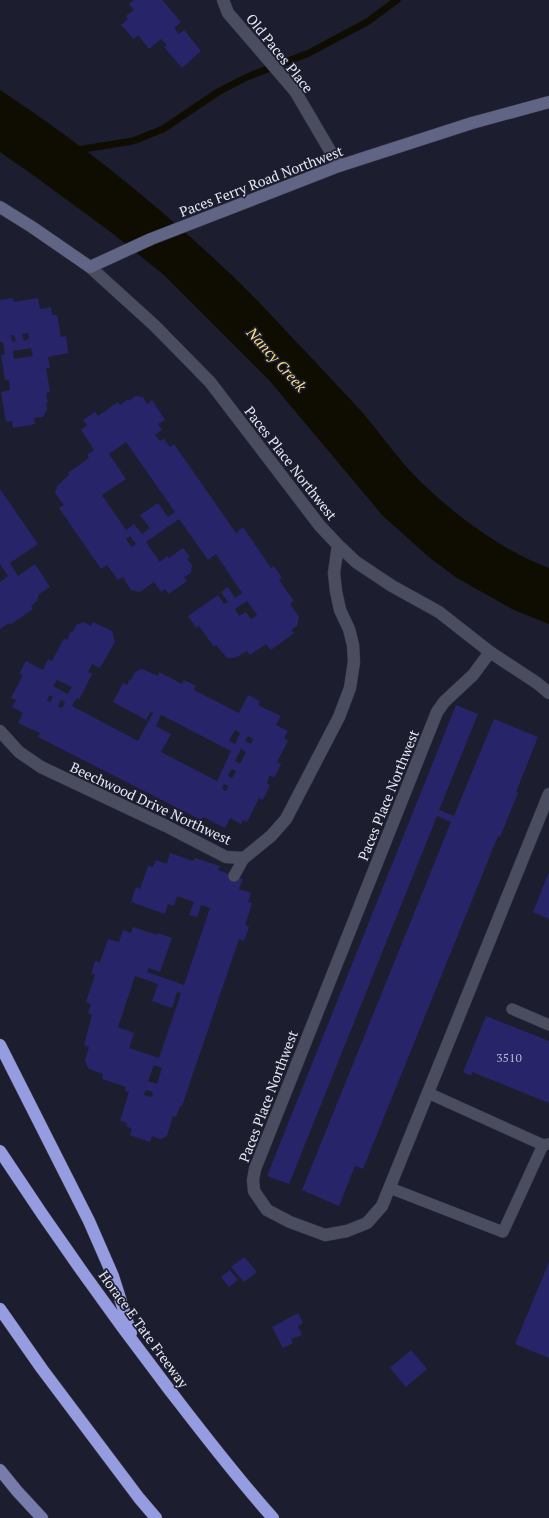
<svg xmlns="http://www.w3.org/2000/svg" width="549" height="1518" font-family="'PT Serif',serif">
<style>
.water{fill:#0f0c02}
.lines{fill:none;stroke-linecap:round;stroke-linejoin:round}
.stream{stroke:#0f0c02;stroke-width:7}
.building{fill:#28246a;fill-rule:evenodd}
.lane-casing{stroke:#383847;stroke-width:12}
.street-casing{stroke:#383847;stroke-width:13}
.secondary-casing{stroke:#383847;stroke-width:13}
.primary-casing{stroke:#383847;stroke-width:13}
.highway-casing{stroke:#383847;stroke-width:13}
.lane{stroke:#4a4d60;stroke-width:11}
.street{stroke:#4a4d60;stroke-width:12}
.secondary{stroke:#606586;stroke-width:12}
.primary{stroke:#777cac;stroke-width:12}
.highway{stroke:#959cdf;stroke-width:12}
.labels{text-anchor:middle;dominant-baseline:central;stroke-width:3.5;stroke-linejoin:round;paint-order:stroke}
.number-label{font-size:12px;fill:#b6b7d2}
.street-label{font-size:14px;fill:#e6e8f4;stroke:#1c1d2e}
.water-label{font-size:15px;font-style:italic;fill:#fadf81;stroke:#1c1d2e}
</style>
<rect width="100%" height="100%" fill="#1c1d2e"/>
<path class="water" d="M0,90C90,149 175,219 251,294C270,313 288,334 307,353C325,373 344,392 362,412C377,429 389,447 404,464C439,504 499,550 549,568V624L514,610L457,578L430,558L383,516L269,380L164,275L112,233L33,175L0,152Z"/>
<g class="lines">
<path class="stream" d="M75,152L83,149L133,141L163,129L218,92L247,77L309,53L367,22L397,0"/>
</g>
<path class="building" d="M134,0H162L181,22L174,28L179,34L184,30L201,51L182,68L164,47L167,45L161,39L149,49L138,35L134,39L121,25L128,19L126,16L134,10L129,4Z
M13,298L14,302L38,298L40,309L51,307L52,315H57L61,337L66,336L68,353L48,357L50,368H46L50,392L46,393L48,403H46L47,410L43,417L34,418L35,424L13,428L12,421L6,422L1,392L10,390L9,380H5L1,355L5,354L3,342H0V300ZM28,333L29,339L24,341L22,334ZM11,335H14L16,341L12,342ZM31,348L33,356L14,359L13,351Z
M135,396L143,397L147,404L152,400L165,420L158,424L162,430L155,435L160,441L164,439L170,447L174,444L236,533L243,527L271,568L274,566L282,578L279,580L294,601L290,604L299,617L297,626L291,630L294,633L271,650L266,644L250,655L247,651L235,658H227L216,645L214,647L199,626L196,628L188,616L218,595L224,604L228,602L221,592L228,587L235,598L242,593L216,554L208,560L179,519L146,542L160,562L167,556L169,558L183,548L190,557L187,559L192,565L191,573L184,577L187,581L169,594L165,589L161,592L154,582L140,592L131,590L123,577L118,580L107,565L101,569L59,508L64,505L55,493L57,486L69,475L68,473L89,458L87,455L94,450L81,430L87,425L83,420L95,412L98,416L118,402L120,405L128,399L129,401ZM126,442L175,512L168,517L158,503L140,515L150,528L142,534L134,524L126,530L102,495L126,479L109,454ZM130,536L136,544L132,547L126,539ZM247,601L257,615L251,619L246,612L239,616L235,609Z
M0,489L38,544L10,563L18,576L35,564L50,587L39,594L37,601L31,606L33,609L10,625L9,623L0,629V582L8,576L0,564Z
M84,622L91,626L93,622L112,631L115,642L100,668L92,664L88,672L92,674L79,700L77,698L72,706L138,741L153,713L151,711L146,720L113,702L123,683L127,685L129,680H131L135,672L142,669L158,676L159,672L182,684L184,680L196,686L194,690L239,713L248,695L260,701L258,705L281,716L276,725L288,731L284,738L288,741L277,762L281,764L274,778L270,775L267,783L270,785L263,800L259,798L247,822L243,820L241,824L230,818L225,828L203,817L201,820L38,737L40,733L18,723L23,713L12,707L16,700L11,698L23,675L19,674L26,661L43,670L48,659L52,661L64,638L67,640L71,631L73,632L76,625ZM57,680L72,687L68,694L53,686ZM50,695L53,697L50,702L47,700ZM61,700L65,702L62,708L58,706ZM161,715L231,751L217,781L161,752L171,734L156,726ZM235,730L240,733L235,744L229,741ZM248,736L253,739L251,744L245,741ZM241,749L246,752L240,764L235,761ZM232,769L236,771L232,778L228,776ZM224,784L228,786L226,791L222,789Z
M456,705L478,714L439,810L454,816L494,719L538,737L516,792L518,793L500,837L498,836L363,1169L355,1166L339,1206L302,1190L451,822L437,816L289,1184L267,1176Z
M170,853L193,861L195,858L220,866L218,870L243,879L239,889L251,893L248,902L252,903L245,925L249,927L244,941L239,939L182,1106H180L176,1117L173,1116L167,1136L160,1139L152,1136L150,1142L130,1135L132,1129L126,1126L127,1123L120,1121L129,1092L125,1091L126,1087L102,1079L103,1074L89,1069L85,1061L89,1047L84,1045L92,1015L88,1013L91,1004L86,1002L95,975L91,974L95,961L100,962L108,939L119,942L123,930L131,933L133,927L157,935V933L172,938L160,972L148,968L147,972L184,985L210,908L201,905L197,917L189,915L194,902L177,896L174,906L168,904L165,914L131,902L136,887L140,889L148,866L153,867L156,860L167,864ZM135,976L158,984L152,1001L172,1008L177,992L181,993L159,1058L129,1048L134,1033L118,1027ZM154,1065L162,1068L157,1084L148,1081ZM146,1090L153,1092L152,1097L144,1095Z
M549,872V919L533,912Z
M486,1016L549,1041V1103L472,1072L471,1076L463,1072Z
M244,1257L257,1272L244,1282L231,1267Z
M549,1262V1358L515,1344Z
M230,1270L238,1280L229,1287L221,1277Z
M298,1313L303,1323L298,1326L302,1335L291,1339L293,1343L283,1348L272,1327Z
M411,1350L427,1369L406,1387L390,1368Z"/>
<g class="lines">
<defs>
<path id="lane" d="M234,876L244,858
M512,1009L549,1025
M428,1093L543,1145
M390,1188L503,1232L543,1145L549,1144"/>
<path id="street" d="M223,0L228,13L295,91L339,166
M90,267L154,325L210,382L320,526L338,545L356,562L392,586L439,612L490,652L537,683L549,693
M490,652L473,675L444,702L437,712L255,1169L253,1180L254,1191L267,1210L290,1222L325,1235L347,1231L367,1223L382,1206L549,794
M0,731L19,752L41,767L166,826L226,857L244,858L271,836L286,819L339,717L350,688L354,662L353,645L349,629L340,610L336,591L334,573L338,545"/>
<path id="secondary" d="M0,207L32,227L90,267L151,239L339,166L472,123L549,102"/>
<path id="primary" d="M0,1470L17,1491L42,1518"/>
<path id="highway" d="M0,1045L89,1221L113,1276L131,1333
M0,1151C53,1232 109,1311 168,1388C202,1432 236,1477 273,1518
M0,1309L42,1369L139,1498L156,1518"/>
</defs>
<use href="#lane" class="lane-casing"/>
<use href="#street" class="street-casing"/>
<use href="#secondary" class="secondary-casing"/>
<use href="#primary" class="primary-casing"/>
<use href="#highway" class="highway-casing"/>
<use href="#lane" class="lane"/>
<use href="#street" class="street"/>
<use href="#secondary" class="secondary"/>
<use href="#primary" class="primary"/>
<use href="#highway" class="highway"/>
</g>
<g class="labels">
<g class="number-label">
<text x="509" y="1057">3510</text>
</g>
<g class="street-label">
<text transform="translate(280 53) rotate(51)">Old Paces Place</text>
<text transform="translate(261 181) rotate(-21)">Paces Ferry Road Northwest</text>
<text transform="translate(291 463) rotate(52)">Paces Place Northwest</text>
<text transform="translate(388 795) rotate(-68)">Paces Place Northwest</text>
<text transform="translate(151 803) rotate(25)">Beechwood Drive Northwest</text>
<text transform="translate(268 1096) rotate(-69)">Paces Place Northwest</text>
<text transform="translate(144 1329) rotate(54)">Horace E Tate Freeway</text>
</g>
<g class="water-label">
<text transform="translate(277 359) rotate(48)">Nancy Creek</text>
</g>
</g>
</svg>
